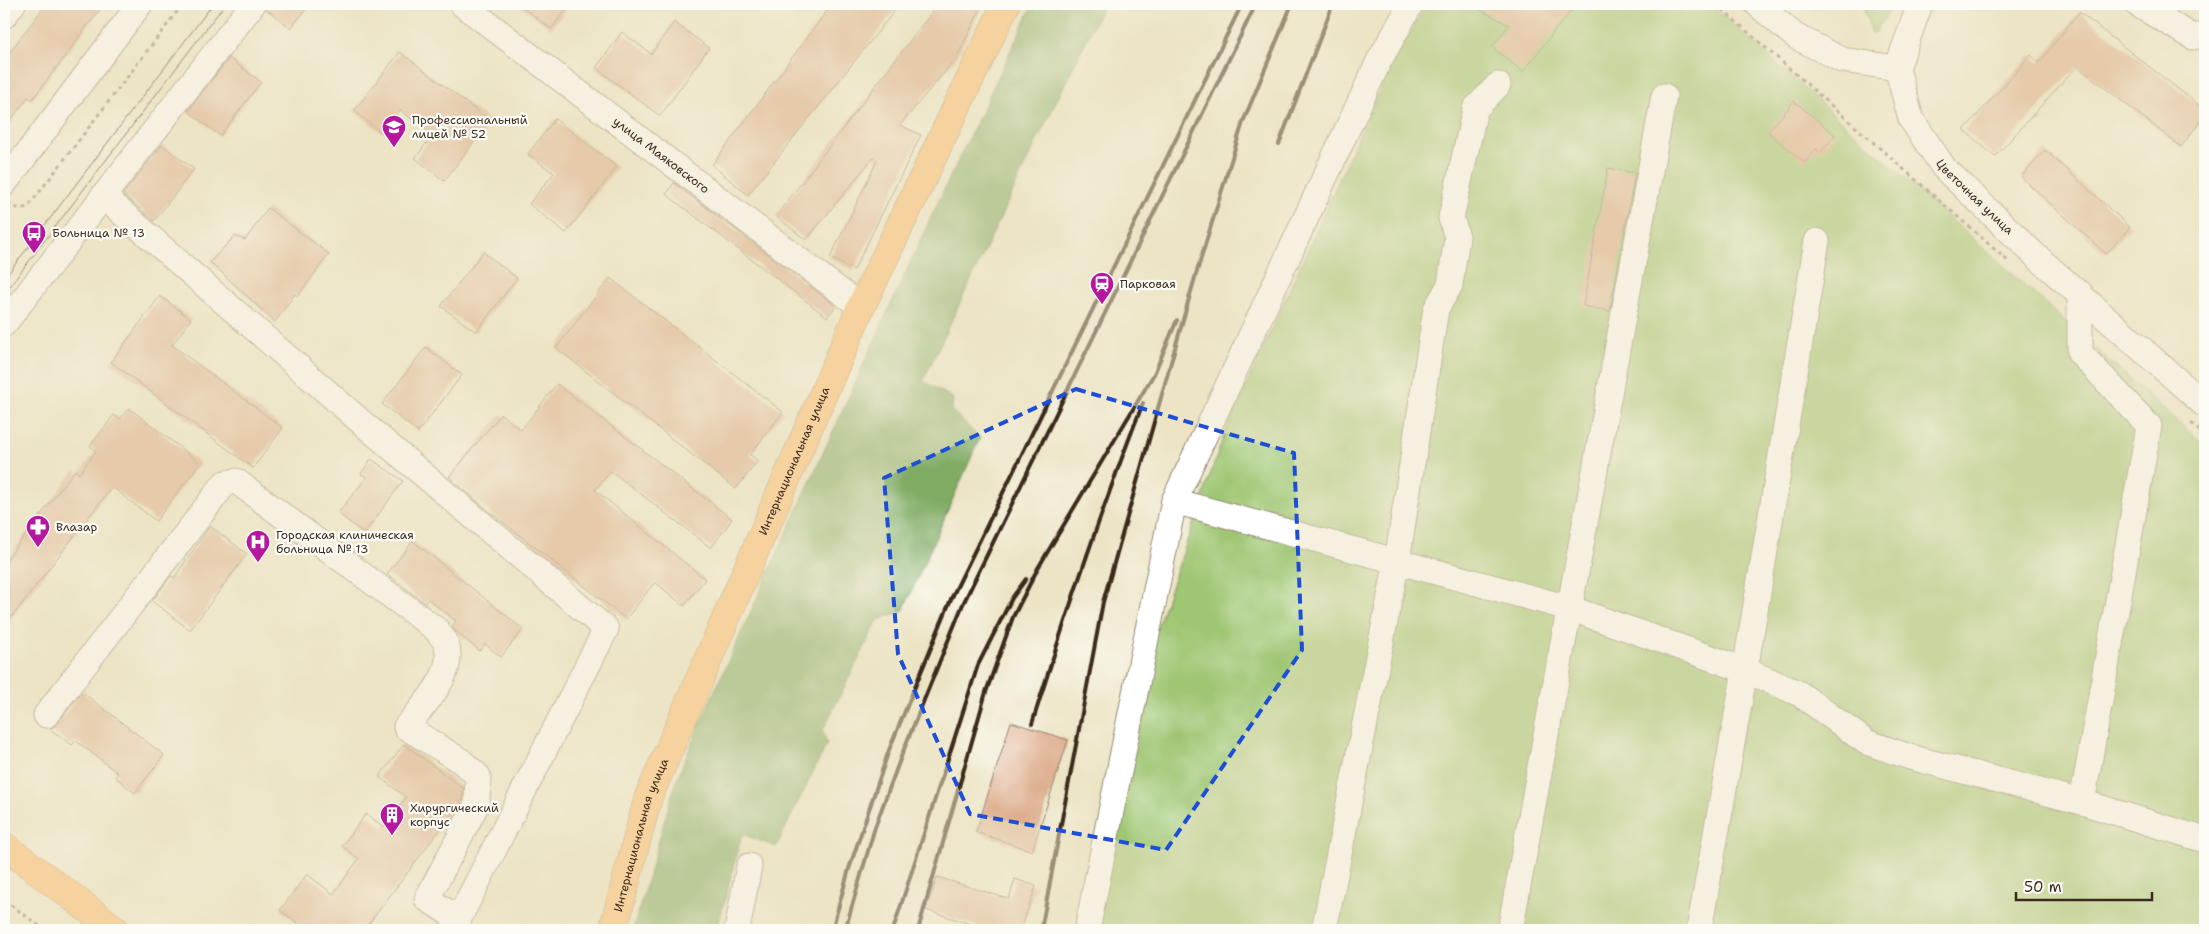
<svg xmlns="http://www.w3.org/2000/svg" width="2209" height="934" font-family="'Shantell Sans',sans-serif">
<style>
.green{fill:#9fc672;stroke:#6d7848}
.forest{fill:#7fab64;stroke:#5d6a41}
.building{fill:#ddac8b}
.lines{fill:none;stroke-linecap:round;stroke-linejoin:round}
.minor-casing{stroke:#948772;stroke-width:27}
.major-casing{stroke:#948772;stroke-width:29}
.path{stroke:#948772;stroke-width:3;stroke-dasharray:4 4;stroke-linecap:butt}
.minor{stroke:#fff;stroke-width:25}
.major{stroke:#febc70;stroke-width:28}
.tram{stroke:#3b2a1e;stroke-width:1}
.rail{stroke:#3b2a1e;stroke-width:4}
.marked{fill:none;stroke:#1d4ed8;stroke-width:4;stroke-dasharray:10 6;stroke-linejoin:round}
.labels{text-anchor:middle;dominant-baseline:central;stroke-width:4.5;stroke-linejoin:round;paint-order:stroke}
.poi-label{font-size:12px;fill:#3b2a1e;stroke:#fdfcf7;text-anchor:start}
.street-label{font-size:12px;fill:#3b2a1e;stroke:#fdfcf7}
</style>
<rect width="100%" height="100%" fill="#fdfcf7"/>
<filter id="ink" filterUnits="userSpaceOnUse"><feTurbulence type="fractalNoise" baseFrequency=".02" numOctaves="2"/><feDisplacementMap in="SourceGraphic" scale="10" xChannelSelector="R" yChannelSelector="G"/><feConvolveMatrix kernelMatrix="1 2 1 2 8 2 1 2 1" color-interpolation-filters="sRGB"/></filter>
<filter id="wash" filterUnits="userSpaceOnUse"><feTurbulence type="fractalNoise" baseFrequency=".0096" numOctaves="4" result="noise"/><feDisplacementMap in="SourceGraphic" scale="20" xChannelSelector="R" yChannelSelector="G"/><feGaussianBlur stdDeviation="1.12" result="paint"/><feColorMatrix in="noise" values="0 0 0 0 0 0 0 0 0 0 0 0 0 0 0 0 0 1.4 0 .05"/><feComposite in="paint" operator="in"/></filter>
<g filter="url(#wash)">
<rect width="100%" height="100%" fill="#ece4c5"/>
<path class="green" d="M1427,4H1710L2205,446V930H1082L1140,676L1226,430L1390,67Z
M1867,4H1894L1875,33H1872L1864,9Z"/>
<path class="forest" d="M1033,4H1104L1032,151L923,381L953,398L952,411L980,438L903,611L878,620L823,730L827,744L776,847L742,834L717,930H633L675,784L699,725L929,221Z"/>
<g id="blocks">
<path class="building" d="M46,4H104L32,100L28,97L4,130V60Z
M267,4H310L291,28L266,9Z
M518,4H571L551,29Z
M832,4H900L748,195L712,165Z
M938,4H983L957,57L900,125L921,135L854,270L830,258L877,161L873,158L806,240L776,216Z
M1470,4H1563L1571,10L1523,72L1492,47L1509,25Z
M2079,12L2205,110V115L2181,147L2077,66L1995,157L1964,130L2031,55L2039,63Z
M674,22L709,48L660,116L596,68L622,32L651,54Z
M400,52L490,121L444,181L415,158L433,135L400,110L382,133L354,111Z
M229,58L261,82L220,136L188,111Z
M1794,101L1835,135L1820,153L1816,149L1805,163L1768,132Z
M555,119L617,167L566,233L529,204L554,173L528,154Z
M162,145L194,169L154,221L123,194Z
M2045,150L2130,227L2106,254L2021,177Z
M1608,168L1635,173L1610,311L1583,306Z
M674,183L836,306L827,317L666,194Z
M268,208L329,254L298,296L295,294L275,322L210,262L235,236L245,240Z
M483,252L517,278L476,332L441,306Z
M610,278L783,412L750,455L758,461L736,489L556,348Z
M160,296L191,319L172,345L283,428L253,468L111,362Z
M426,347L462,375L418,432L382,404Z
M557,384L732,519L711,548L611,471L595,490L705,579L684,606L655,582L626,619L490,512L449,477L501,414L521,430Z
M129,408L200,463L156,521L112,487L4,627V563L75,470L79,474L96,451L90,446L114,415L120,419Z
M371,459L403,481L364,534L338,513L367,477L361,474Z
M210,526L247,554L190,630L152,601L171,576L174,578Z
M413,541L523,629L501,657L485,644L480,651L455,631L452,626L456,621L428,599L425,603L387,574Z
M82,692L164,755L135,793L115,777L118,773L76,741L72,745L50,729L57,724Z
M1011,722L1068,740L1032,851L976,832Z
M404,744L463,788V799L364,930H307L280,910L307,874L333,894L359,859L342,846L366,814L384,827L406,797L379,777Z
M937,877L1009,899L1015,879L1036,886L1021,930H990L926,910Z"/>
</g>
</g>
<g filter="url(#ink)">
<use href="#blocks" fill-opacity="0" stroke="#948772" stroke-width="1"/>
<g class="lines">
<defs>
<g id="minor">
<path id="s1" d="M462,4L861,307"/>
<path d="M1757,4L1795,36L1842,60L1897,68"/>
<path d="M2137,4L2193,37L2205,35"/>
<path d="M4,16L13,4"/>
<path id="s2" d="M1897,68L1911,119L1944,168L2036,256L2205,405"/>
<path d="M1897,68L1920,4"/>
<path d="M4,184L140,4"/>
<path d="M103,196L367,427L606,629L453,930"/>
<path d="M2080,293V353L2149,426L2082,802"/>
<path d="M4,324L253,4"/>
<path d="M1174,501L1569,608L1745,670L1800,694L1866,742L1910,757L2082,802L2205,840"/>
<path d="M46,715L225,483L236,481L437,630C439,634 444,639 446,643C457,674 423,705 406,727L461,761L478,776L477,804L427,899L459,919"/>
<path d="M737,930L749,866"/>
<path d="M1087,930L1174,501L1379,61L1411,4"/>
<path d="M1324,930L1397,561L1436,309L1450,285L1457,237L1451,218L1475,109L1498,85"/>
<path d="M1510,930L1664,96"/>
<path d="M1699,930L1745,670L1817,241"/>
</g>
<g id="major">
<path d="M4,846L116,930"/>
<path id="s3" d="M613,930L648,798L861,307L1006,4"/>
</g>
</defs>
<use href="#minor" class="minor-casing"/>
<use href="#major" class="major-casing"/>
<path class="path" d="M1716,4L2008,261
M8,203L19,209L28,207L183,4
M2191,423L2205,436
M4,900L45,930"/>
<use href="#minor" class="minor"/>
<use href="#major" class="major"/>
<path class="tram" d="M4,279L213,4
M4,294L225,4"/>
<path class="rail" d="M1279,144L1333,4
M1032,724C1066,615 1101,509 1143,403
M832,930L849,869L889,750L951,599L1242,4
M845,930L875,827L902,754L963,604L1256,4
M893,930L978,665L1012,598L1026,579
M918,930L986,692L1013,617L1038,568L1154,374L1177,320
M1041,930L1103,602L1194,281L1243,122L1292,4"/>
</g>
</g>
<path d="M0 0H2209V934H0ZM1076,389L1294,453L1302,650L1166,850L970,814L898,654L884,478Z" fill="#ece4c5" fill-opacity=".55" fill-rule="evenodd"/>
<path class="marked" d="M1076,389L1294,453L1302,650L1166,850L970,814L898,654L884,478Z"/>
<defs>
<symbol id="university-pin" viewBox="-11 -11 22 30"><path d="M0 17L-7.5 6A9.5 9.5 0 1 1 7.5 6Z" fill="#b5179e" stroke="#fdfcf7"/><path d="M0-5L7-2L0 1L-7-2ZM-4 1L0 2.5L4 1V4Q0 6-4 4Z" fill="#fff"/></symbol>
<symbol id="bus-pin" viewBox="-11 -11 22 30"><path d="M0 17L-7.5 6A9.5 9.5 0 1 1 7.5 6Z" fill="#b5179e" stroke="#fdfcf7"/><path d="M-5-6H5V4H4V6H2V4H-2V6H-4V4H-5ZM-3.5-4V0h7V-4ZM-3.5 1.2v1.5H-2V1.2ZM2 1.2v1.5H3.5V1.2Z" fill="#fff"/></symbol>
<symbol id="station-pin" viewBox="-11 -11 22 30"><path d="M0 17L-7.5 6A9.5 9.5 0 1 1 7.5 6Z" fill="#b5179e" stroke="#fdfcf7"/><path d="M-3-6H3Q5-6 5-4V2Q5 4 3 4L4.5 6H3L1.5 4h-3L-3 6H-4.5L-3 4Q-5 4-5 2V-4Q-5-6-3-6ZM-3.5-4v3h7v-3ZM-3.5 1v1.5H-2V1ZM2 1v1.5H3.5V1Z" fill="#fff"/></symbol>
<symbol id="pharmacy-pin" viewBox="-11 -11 22 30"><path d="M0 17L-7.5 6A9.5 9.5 0 1 1 7.5 6Z" fill="#b5179e" stroke="#fdfcf7"/><path d="M-2-6h4v4h4v4h-4v4h-4v-4h-4v-4h4Z" fill="#fff"/></symbol>
<symbol id="hospital-pin" viewBox="-11 -11 22 30"><path d="M0 17L-7.5 6A9.5 9.5 0 1 1 7.5 6Z" fill="#b5179e" stroke="#fdfcf7"/><path d="M-5-5h3v3.5h4V-5h3V5h-3V1.5h-4V5h-3Z" fill="#fff"/></symbol>
<symbol id="building-pin" viewBox="-11 -11 22 30"><path d="M0 17L-7.5 6A9.5 9.5 0 1 1 7.5 6Z" fill="#b5179e" stroke="#fdfcf7"/><path d="M-4-6H4V6H1V3H-1V6H-4ZM-2.5-4.3h1.7v1.8h-1.7ZM.8-4.3h1.7v1.8H.8ZM-2.5-1h1.7V.8h-1.7ZM.8-1h1.7V.8H.8Z" fill="#fff"/></symbol>
</defs>
<g fill-rule="evenodd">
<use href="#university-pin" x="380" y="113" width="28" height="38"/>
<use href="#bus-pin" x="20" y="219" width="28" height="38"/>
<use href="#station-pin" x="1088" y="270" width="28" height="38"/>
<use href="#pharmacy-pin" x="24" y="513" width="28" height="38"/>
<use href="#hospital-pin" x="244" y="528" width="28" height="38"/>
<use href="#building-pin" x="378" y="801" width="28" height="38"/>
</g>
<g class="labels">
<g class="poi-label">
<text x="412" y="120">Профессиональный<tspan x="412" dy="14">лицей № 52</tspan></text>
<text x="52" y="233">Больница № 13</text>
<text x="1120" y="284">Парковая</text>
<text x="56" y="527">Влазар</text>
<text x="276" y="535">Городская клиническая<tspan x="276" dy="14">больница № 13</tspan></text>
<text x="410" y="808">Хирургический<tspan x="410" dy="14">корпус</tspan></text>
</g>
<g class="street-label">
<text stroke="none"><textPath href="#s1" startOffset="250">улица Маяковского</textPath></text>
<text stroke="none"><textPath href="#s2" startOffset="154">Цветочная улица</textPath></text>
<text stroke="none"><textPath href="#s3" startOffset="504">Интернациональная улица</textPath></text>
<text stroke="none"><textPath href="#s3" startOffset="99">Интернациональная улица</textPath></text>
</g>
</g>
<rect width="2209" height="934" fill="none" stroke="#fdfcf7" stroke-width="20"/>
<path d="M2016 892v8h136v-8" fill="none" stroke="#3b2a1e" stroke-width="2.5"/>
<text x="2024" y="892" font-size="15" fill="#3b2a1e" stroke="#fdfcf7" stroke-width="4" paint-order="stroke">50 m</text>
</svg>
